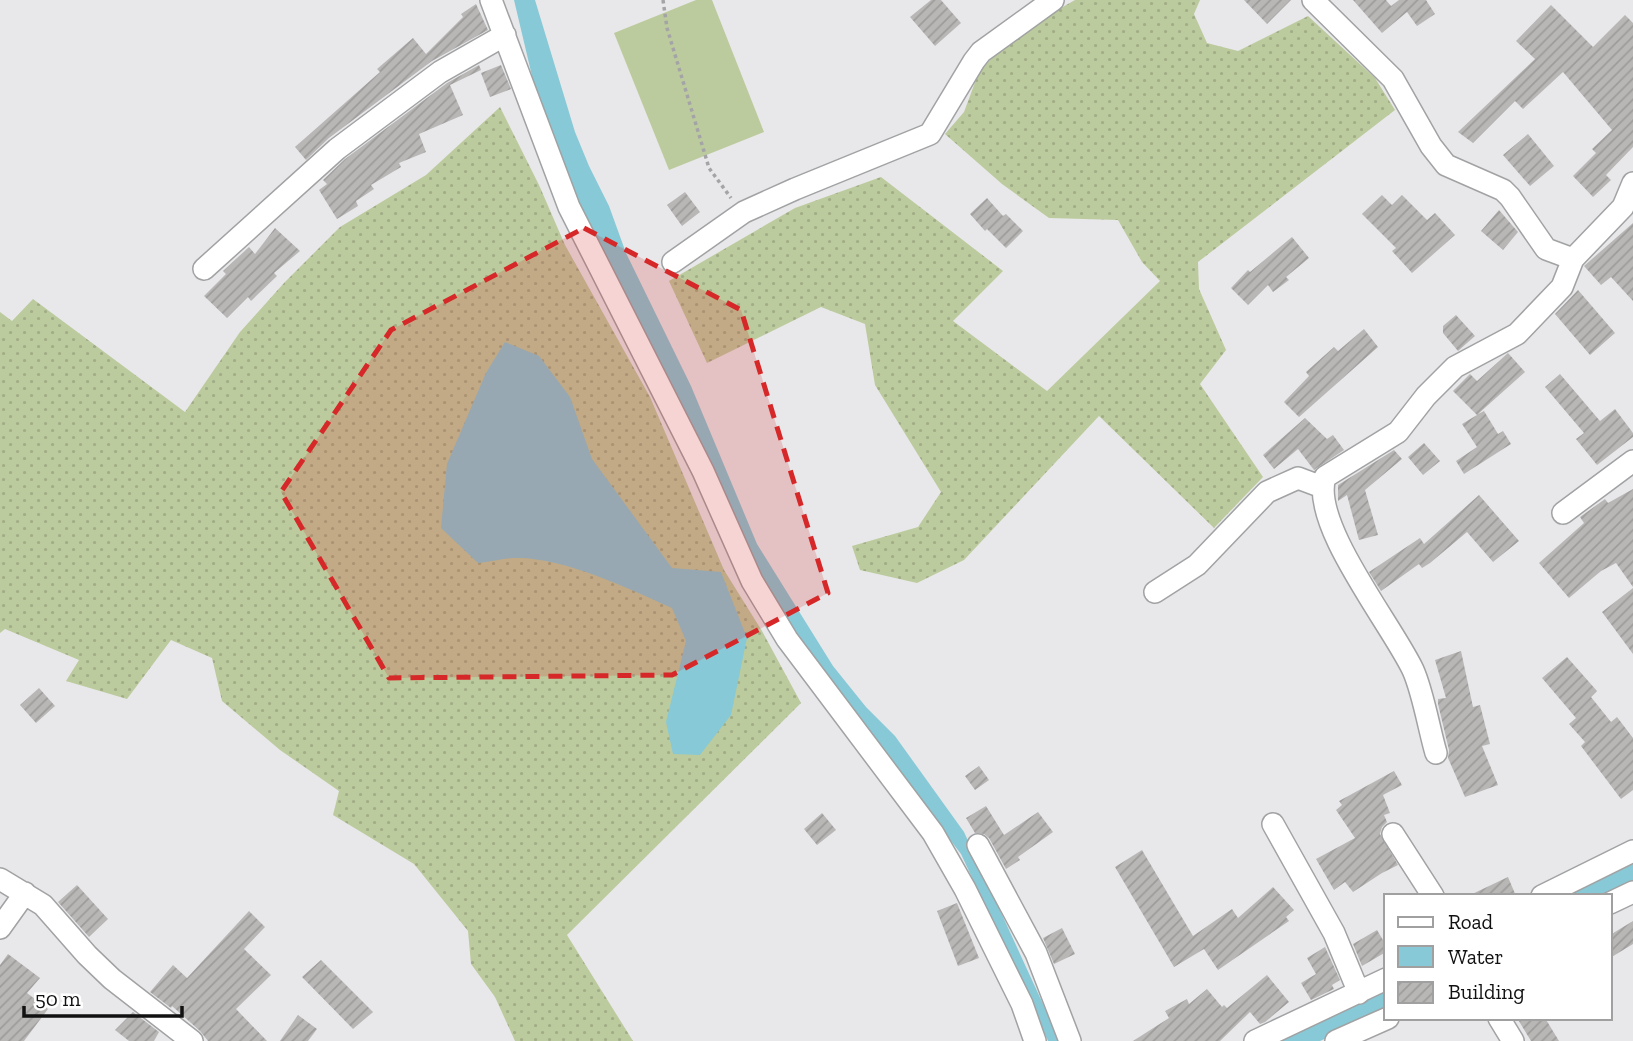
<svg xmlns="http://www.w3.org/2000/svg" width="1633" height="1041" font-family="'Zilla Slab',serif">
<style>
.grass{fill:url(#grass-dots)}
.pitch{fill:#bccb9d}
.water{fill:#87c9d6}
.building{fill:url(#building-hatch)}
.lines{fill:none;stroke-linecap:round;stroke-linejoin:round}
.minor-casing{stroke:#a1a2a3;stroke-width:24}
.path{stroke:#a4a4a6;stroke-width:3.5;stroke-dasharray:3.5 3.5;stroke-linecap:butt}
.minor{stroke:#fff;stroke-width:21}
.marked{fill:#d62828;fill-opacity:0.2;stroke:#d62828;stroke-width:5;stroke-dasharray:14 9;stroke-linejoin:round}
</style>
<defs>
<pattern id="grass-dots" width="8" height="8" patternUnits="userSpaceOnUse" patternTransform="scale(1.75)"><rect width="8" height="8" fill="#bccb9d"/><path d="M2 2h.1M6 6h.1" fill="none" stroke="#a1ad86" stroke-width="1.8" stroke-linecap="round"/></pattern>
<pattern id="building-hatch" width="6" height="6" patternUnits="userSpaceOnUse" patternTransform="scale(1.75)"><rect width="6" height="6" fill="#b9b7b6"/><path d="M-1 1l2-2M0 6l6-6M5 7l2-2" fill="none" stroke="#9e9c9b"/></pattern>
</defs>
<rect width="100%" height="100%" fill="#e8e8ea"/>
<path class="grass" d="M1075,0H1200L1194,14L1207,43L1238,51L1308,16L1375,78L1395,110L1198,262L1199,289L1226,350L1200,384L1263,477L1214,528L1099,416L964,560L917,583L860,570L852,546L918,527L941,492L875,385L865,324L821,307L707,363L669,281L795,208L881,177L1003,271L953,321L1047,391L1160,281L1142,262L1118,220L1049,218L1002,184L945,134L964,112L980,69L1029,26Z
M500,107L539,185L565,245L650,397L724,570L762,631L801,703L567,935L633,1041H515L495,997L471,964L468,931L414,864L333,815L339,791L280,750L222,701L212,658L171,640L127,699L66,681L79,660L5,629L0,633V312L12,321L33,299L185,412L240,332L284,283L340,227L426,175Z"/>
<path class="pitch" d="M696,0H712L764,132L669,170L614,33Z"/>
<path class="water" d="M514,0H535L575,132L589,166L609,206L626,253L691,386L757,544L833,666L866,707L895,736L964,832L1060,1041H1048L961,854L803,648L770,596L590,234L537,97Z
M505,342L539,356L570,397L592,459L672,568L721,572L747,638L731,715L700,755L673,754L666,722L686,641L672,608C630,589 563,557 516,558C503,558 490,562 478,563L441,528L447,464L486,373Z
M1633,864V886L1610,896H1567Z
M1386,991V1011L1320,1041H1275Z"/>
<path class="building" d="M931,0H941L961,23L935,46L910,17Z
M1244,0H1291L1267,24Z
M1353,0H1386L1391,6L1399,0H1426L1435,14L1417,26L1407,12L1382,33Z
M476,4L488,30L432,61L329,138L306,160L295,147L380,72L377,69L413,38L426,54L463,17L461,14Z
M1551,5L1593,47L1625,15L1633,23V147L1606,175L1611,180L1593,197L1573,176L1596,153L1592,149L1612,130L1563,72L1523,109L1515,101L1473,143L1458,132L1535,59L1516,41Z
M479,65L481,70L450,85L463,115L419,134L426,152L399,163L401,167L371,185L374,189L356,201L358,206L337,219L319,190L327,184L323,180L345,159L447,83Z
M501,65L511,89L490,97L481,73Z
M1528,134L1554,166L1530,186L1503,155Z
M685,192L700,212L682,226L667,205Z
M1382,195L1392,205L1402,195L1427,220L1435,213L1455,235L1412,273L1392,251L1396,248L1362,214Z
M987,198L1003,216L1006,214L1023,231L1006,248L987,229L985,231L970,214Z
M1499,210L1518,232L1503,250L1481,231Z
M1633,223V301L1611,277L1601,285L1584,266Z
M275,228L300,251L274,273L277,276L251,301L248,297L227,318L204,296L226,274L223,271L249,247L255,254Z
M1292,237L1309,258L1286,277L1289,280L1273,292L1268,285L1248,305L1231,288L1248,270L1250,272Z
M1578,290L1615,333L1590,355L1555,314Z
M1456,315L1475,336L1458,351L1443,333V326Z
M1364,329L1378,347L1299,417L1284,402L1309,376L1306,372L1334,347L1338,351Z
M1508,353L1525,372L1478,414L1484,411L1498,434L1503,431L1511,444L1464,474L1456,461L1477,447L1462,424L1477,415L1453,391L1470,374L1477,381Z
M1560,374L1600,421L1615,409L1633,433V437L1597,465L1576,439L1584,433L1545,387Z
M1305,418L1327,439L1333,435L1344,450L1314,470L1298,449L1274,469L1263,455Z
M1424,443L1440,461L1423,475L1408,457Z
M1394,450L1402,459L1365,490L1378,535L1359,540L1347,495L1338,501V485Z
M1633,489V587L1616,563L1601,571L1569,598L1539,563L1584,523L1580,517L1605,499L1608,503Z
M1479,495L1519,541L1493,562L1467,532L1430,563L1422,568L1419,564L1381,591L1369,572L1420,538L1424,544Z
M1633,588V654L1602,612Z
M1461,651L1473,707L1480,705L1490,744L1482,746L1498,785L1465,797L1448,758L1449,750L1438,704V699L1446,698L1435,660Z
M1567,657L1597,691L1591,697L1611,722L1617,717L1633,738V790L1621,799L1581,746L1585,742L1569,724L1576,718L1542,678Z
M39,688L55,706L36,723L20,705Z
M979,766L989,780L975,790L965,776Z
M1394,771L1402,785L1383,795L1390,813L1384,815L1387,822L1382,827L1380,834L1398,865L1382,873L1353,892L1345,882L1334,890L1316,859L1355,838L1336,810L1342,805L1339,801Z
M986,806L1004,835L1038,812L1053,832L1018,857L1020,860L1006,869L989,838L984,834L975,833L966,818Z
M822,813L836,830L817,845L804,829Z
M1142,850L1193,936L1232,909L1238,918L1273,887L1294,910L1286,917L1289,921L1218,970L1204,949L1174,967L1115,867Z
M1508,877L1516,896H1468Z
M77,885L108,919L89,937L58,902Z
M957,903L979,958L958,966L937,911Z
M249,911L265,927L244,949L271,975L236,1009L267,1041H208L200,1031L172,1006L171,1008L150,992L173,965L187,978Z
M1633,921V944L1610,958V935Z
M1062,928L1075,954L1054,964L1043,938Z
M1377,930L1386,945V952L1362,966L1353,944Z
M1325,947L1340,980L1332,985L1334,989L1311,1000L1301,983L1316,974L1307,958Z
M8,954L40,978L27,993L48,1009L24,1041H0V965Z
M321,960L373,1012L353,1029L302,977Z
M1267,975L1289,1002L1265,1022L1260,1024L1250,1012L1220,1041H1133L1169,1018L1165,1011L1187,999L1189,1004L1207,989L1222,1007L1224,1005L1227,1008Z
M133,1012L159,1032L154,1041H129L115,1030Z
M298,1015L317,1029L308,1041H280Z
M1517,1018H1545L1559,1041H1531Z"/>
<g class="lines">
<defs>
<path id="minor" d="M491,0L569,207L703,471L752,581L787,639L933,833L965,889L1022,1004L1035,1041
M1313,0L1393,79L1431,146L1446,165L1503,190L1510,197L1546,249L1573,259
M673,262L744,212L795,189L930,134L974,61L981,52L1053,0
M204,269L337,149L440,72L505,35
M1563,513L1633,461
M1155,592L1197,565L1267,492L1298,478L1322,487
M1436,753C1429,729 1423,692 1413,670C1392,625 1310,524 1325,477L1398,432L1426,396L1455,367L1517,334L1562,287L1573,259L1623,207L1633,183
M1273,824L1334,933L1359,993
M1393,834L1433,896
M978,845L1036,953L1070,1041
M0,879L43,905L87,955L112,979L192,1041
M1542,896L1633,851
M1610,903L1633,892
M0,928L25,893
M1499,1018L1513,1041
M1255,1041L1386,979
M1336,1041L1388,1018"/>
</defs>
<use href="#minor" class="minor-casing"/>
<path class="path" d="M663,0L667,28L709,168L731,198"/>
<use href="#minor" class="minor"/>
</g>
<path class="marked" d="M584,228L741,310L828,593L672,675L389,678L281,492L391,330Z"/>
<rect x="1384" y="894" width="228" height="126" fill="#ffffff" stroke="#a0a0a0" stroke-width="2"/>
<rect x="1398" y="917" width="35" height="10" fill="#ffffff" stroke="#a0a0a0" stroke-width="2"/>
<text x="1448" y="929" font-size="21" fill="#111111">Road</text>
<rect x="1398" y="946" width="35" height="21" fill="#87c9d6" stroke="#a0a0a0" stroke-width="2"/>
<text x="1448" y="964" font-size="21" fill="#111111">Water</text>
<rect x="1398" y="982" width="35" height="21" fill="url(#building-hatch)" stroke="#a0a0a0" stroke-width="2"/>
<text x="1448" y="999" font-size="21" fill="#111111">Building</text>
<path d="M24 1006v10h158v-10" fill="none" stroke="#111111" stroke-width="3.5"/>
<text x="35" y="1006" font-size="21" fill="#111111" stroke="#ffffff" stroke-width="5" paint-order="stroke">50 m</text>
</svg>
